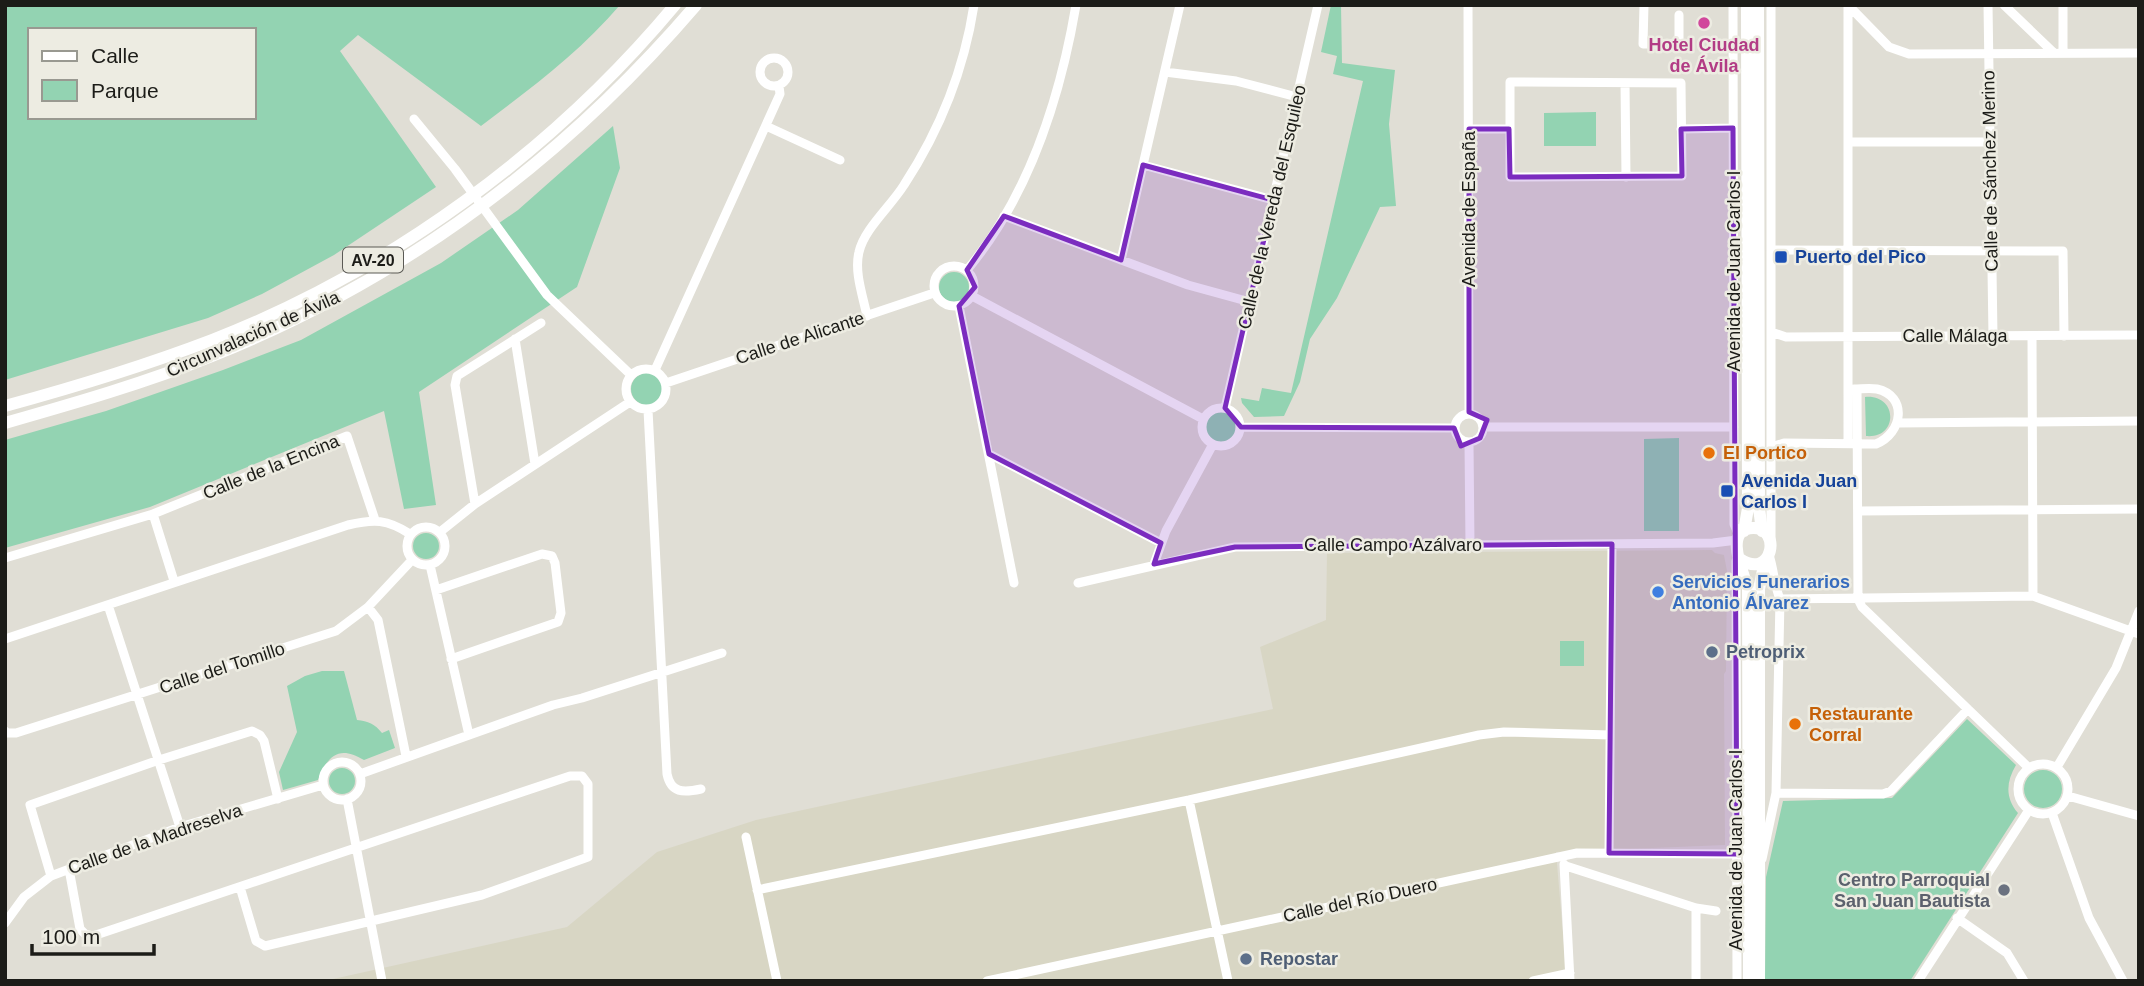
<svg xmlns="http://www.w3.org/2000/svg" width="2144" height="986" font-family="Helvetica,sans-serif">
<style>
.built{fill:#d8d6c4}
.green{fill:#93d3b2;fill-rule:evenodd}
.lines{fill:none;stroke-linecap:round;stroke-linejoin:round}
.minor{stroke:#fff;stroke-width:9}
.highway{stroke:#fff;stroke-width:12}
.marked{fill:#7b2cbf;fill-opacity:0.2;stroke:#7b2cbf;stroke-width:5;stroke-linejoin:round}
.hotel-dot{fill:#d1479c;stroke:#edece2;stroke-width:2.5}
.transit-dot{fill:#1a4fb4;stroke:#edece2;stroke-width:2.5}
.food-dot{fill:#e8710a;stroke:#edece2;stroke-width:2.5}
.shop-dot{fill:#3f7fe0;stroke:#edece2;stroke-width:2.5}
.service-dot{fill:#5c6f8a;stroke:#edece2;stroke-width:2.5}
.worship-dot{fill:#6b7280;stroke:#edece2;stroke-width:2.5}
.labels{text-anchor:middle;dominant-baseline:central;stroke-width:5;stroke-linejoin:round;paint-order:stroke}
.shield{fill:#edece2;stroke:#5b5a55;stroke-width:2}
.shield-label{font-size:16px;font-weight:bold;fill:#1c1c18}
.hotel-label{font-size:18px;font-weight:bold;fill:#b23c85;stroke:#edece2}
.street-label{font-size:18px;fill:#1c1c18;stroke:#edece2}
.transit-label{font-size:18px;font-weight:bold;fill:#164399;stroke:#edece2;text-anchor:start}
.food-label{font-size:18px;font-weight:bold;fill:#c56008;stroke:#edece2;text-anchor:start}
.shop-label{font-size:18px;font-weight:bold;fill:#366cbe;stroke:#edece2;text-anchor:start}
.service-label{font-size:18px;font-weight:bold;fill:#4e5e75;stroke:#edece2;text-anchor:start}
.worship-label{font-size:18px;font-weight:bold;fill:#5b616d;stroke:#edece2;text-anchor:end}
</style>
<rect width="100%" height="100%" fill="#e0ded5"/>
<path class="built" d="M1712,550L1715,553L1724,555L1727,571L1726,671L1724,674L1725,845L1556,852L1567,981H324L567,927L657,852L756,820L1273,709L1260,647L1326,620L1327,553Z"/>
<path class="green" d="M5,5H620C580,52 530,89 481,126L358,35L340,51L436,187L334,255L262,294L208,318L5,380ZM30,30H254V117H30Z
M1331,5H1341L1342,63L1395,70L1389,124L1396,206L1380,207L1337,298L1310,339L1300,382L1284,416L1254,417L1242,403L1241,398L1259,401L1262,388L1291,393L1363,81L1333,74L1337,56L1321,52Z
M1596,112V146H1544V113Z
M613,126L620,168L577,287L419,392L436,505L404,509L384,411L150,507L5,548V440L106,411L223,370L301,340L441,263L518,210Z
M939 287a15 15 0 1 1 30 0a15 15 0 1 1-30 0Z
M631 389a16 16 0 1 1 32 0a16 16 0 1 1-32 0Z
M1865,397C1898,394 1899,439 1866,436Z
M1206 427a15 15 0 1 1 30 0a15 15 0 1 1-30 0Z
M1679,438V531H1644V439Z
M413 546a13 13 0 1 1 26 0a13 13 0 1 1-26 0Z
M1560,641H1584V666H1560Z
M322,671H344L357,720C368,721 375,724 382,733L389,730L395,748L364,760C338,744 327,757 318,780L283,790L279,772L297,732L287,686L305,676Z
M1967,719L2016,765C2006,782 2005,798 2018,813L1910,981H1765L1766,877L1783,801L1892,798Z
M329 781a13 13 0 1 1 26 0a13 13 0 1 1-26 0Z
M2024 789a19 19 0 1 1 38 0a19 19 0 1 1-38 0Z"/>
<g class="lines">
<path class="minor" d="M1468,5L1469,412
M1644,5L1643,44H1679V15
M1733,5L1734,524L1739,536
M1771,5V543
M1848,5V443
M1848,5L1889,47L1909,54L2139,53
M1988,5L1993,336
M2004,5L2054,53
M2063,5V53
M760 72a14 14 0 1 1 28 0a14 14 0 1 1-28 0Z
M1165,72L1236,81L1297,97
M1510,82L1681,83L1682,176L1510,177Z
M1625,83L1626,177
M414,119L455,169L547,295L631,375
M766,126L840,160
M1469,129H1509
M1681,129L1733,128
M1848,142H1990
M1143,165L1273,200
M1004,216L1188,285L1250,302
M1771,250L2063,251L2064,336
M1121,260L1180,5
M934 286a20 20 0 1 1 40 0a20 20 0 1 1-40 0Z
M967,270C1029,196 1060,99 1076,5
M972,296L1203,419
M959,306L1014,583
M867,316C863,296 854,272 859,252C864,229 891,206 904,185C940,130 964,70 974,5
M1771,332L1786,337L2139,335
M2032,336L2033,596
M515,339L535,464
M626 389a20 20 0 1 1 40 0a20 20 0 1 1-40 0Z
M655,370L780,94L779,86
M666,383L934,293
M1857,389L1858,599L1862,607L2029,768
M1202 427a19 19 0 1 1 38 0a19 19 0 1 1-38 0Z
M1225,408L1318,5
M648,410L667,774C671,793 683,793 701,789
M1455 428a14 14 0 1 1 28 0a14 14 0 1 1-28 0Z
M1898,423L2139,421
M1241,427L1454,428
M1484,427H1734
M1469,443L1470,545
M1771,447L1784,443L1876,444C1903,433 1908,396 1877,389C1870,388 1861,389 1854,389
M989,454L1161,543
M475,504L455,385L457,376L541,323
M1858,511L2139,509
M153,514L174,581
M407 546a19 19 0 1 1 38 0a19 19 0 1 1-38 0Z
M440,532L475,504L630,402
M5,558L153,514L347,436L375,520
M1736,561L1737,981
M1154,564L1166,531L1212,446
M430,565L469,735
M1078,583L1235,547L1713,543L1737,540
M436,590L542,554L552,556L555,563L561,613L558,622L451,659
M1780,599L2033,596L2139,634
M108,605L180,827
M368,607L378,620L406,756
M5,639L348,525C374,519 387,519 410,534
M5,731L7,733H16L336,631L368,607L412,560
M323 781a19 19 0 1 1 38 0a19 19 0 1 1-38 0Z
M2018 789a25 25 0 1 1 50 0a25 25 0 1 1-50 0Z
M2057,767L2116,668L2139,611
M360,774L553,705L582,698L722,653
M1776,793L1883,794L1891,791L1968,709
M2068,796L2139,816
M347,799L382,981
M1189,800L1228,981
M2052,813L2089,918L2123,981
M746,837L777,981
M1609,853L1612,544
M1762,859L1776,793L1780,599C1774,585 1774,570 1769,555
M1564,864L1570,981
M1566,866L1696,908L1716,911
M69,869L80,929L85,934L93,936L570,776H582L588,784V857L482,895L265,946L256,941L240,887
M51,876L30,805L159,760L252,731L260,735L264,741L278,799
M757,890L1189,800L1479,735L1504,732L1610,735
M1957,918L2007,953L2024,981
M5,923L24,897L51,876L180,827L323,785
M987,981L1577,853L1737,854
M1533,981L1570,973
M1696,981V908
M1918,981L2029,810"/>
<path class="highway" d="M1758,5L1759,508L1762,531
M5,406C75,387 144,366 212,340C390,271 553,151 675,5
M5,423C75,403 145,383 212,356C402,280 563,160 696,5
M1744,531L1748,508L1747,5
M1740,559C1773,581 1782,527 1753,528C1722,529 1744,574 1748,589L1749,981
M1759,981V589L1765,561"/>
</g>
<path class="marked" d="M1733,128L1737,854L1609,853L1612,544L1235,547L1154,564L1161,543L989,454L959,306L975,287L967,270L1004,216L1121,260L1143,165L1273,200L1225,408L1241,427L1454,428L1461,446L1480,438L1487,420L1469,412V129H1509L1510,177L1682,176L1681,129Z"/>
<circle class="hotel-dot" cx="1704" cy="23" r="7"/>
<g class="transit-dot">
<rect x="1774" y="250" width="14" height="14" rx="3.5"/>
<rect x="1720" y="484" width="14" height="14" rx="3.5"/>
</g>
<g class="food-dot">
<circle cx="1709" cy="453" r="7"/>
<circle cx="1795" cy="724" r="7"/>
</g>
<circle class="shop-dot" cx="1658" cy="592" r="7"/>
<g class="service-dot">
<circle cx="1712" cy="652" r="7"/>
<circle cx="1246" cy="959" r="7"/>
</g>
<circle class="worship-dot" cx="2004" cy="890" r="7"/>
<g class="labels">
<rect class="shield" x="343" y="247.5" width="60" height="25" rx="5"/>
<g class="shield-label">
<text x="373" y="260">AV-20</text>
</g>
<g class="hotel-label">
<text x="1704" y="45">Hotel Ciudad<tspan x="1704" dy="21">de Ávila</tspan></text>
</g>
<g class="street-label">
<text transform="translate(1990 171) rotate(-91)">Calle de Sánchez Merino</text>
<text transform="translate(1272 207) rotate(-77)">Calle de la Vereda del Esquileo</text>
<text transform="translate(1469 209) rotate(-90)">Avenida de España</text>
<text transform="translate(1734 271) rotate(-90)">Avenida de Juan Carlos I</text>
<text transform="translate(253 334) rotate(-24)">Circunvalación de Ávila</text>
<text x="1955" y="336">Calle Málaga</text>
<text transform="translate(800 338) rotate(-18)">Calle de Alicante</text>
<text transform="translate(271 467) rotate(-22)">Calle de la Encina</text>
<text x="1393" y="545">Calle Campo Azálvaro</text>
<text transform="translate(222 668) rotate(-18)">Calle del Tomillo</text>
<text transform="translate(155 839) rotate(-19)">Calle de la Madreselva</text>
<text transform="translate(1736 850) rotate(-90)">Avenida de Juan Carlos I</text>
<text transform="translate(1360 900) rotate(-12)">Calle del Río Duero</text>
</g>
<g class="transit-label">
<text x="1795" y="257">Puerto del Pico</text>
<text x="1741" y="481">Avenida Juan<tspan x="1741" dy="21">Carlos I</tspan></text>
</g>
<g class="food-label">
<text x="1723" y="453">El Portico</text>
<text x="1809" y="714">Restaurante<tspan x="1809" dy="21">Corral</tspan></text>
</g>
<g class="shop-label">
<text x="1672" y="582">Servicios Funerarios<tspan x="1672" dy="21">Antonio Álvarez</tspan></text>
</g>
<g class="service-label">
<text x="1726" y="652">Petroprix</text>
<text x="1260" y="959">Repostar</text>
</g>
<g class="worship-label">
<text x="1990" y="880">Centro Parroquial<tspan x="1990" dy="21">San Juan Bautista</tspan></text>
</g>
</g>
<rect width="2144" height="986" fill="none" stroke="#1c1c18" stroke-width="14"/>
<rect x="28" y="28" width="228" height="91" fill="#edece2" stroke="#999991" stroke-width="2"/>
<rect x="42" y="51" width="35" height="10" fill="#ffffff" stroke="#999991" stroke-width="2"/>
<text x="91" y="63" font-size="21" fill="#1c1c18">Calle</text>
<rect x="42" y="80" width="35" height="21" fill="#93d3b2" stroke="#999991" stroke-width="2"/>
<text x="91" y="98" font-size="21" fill="#1c1c18">Parque</text>
<path d="M32 944v10h122v-10" fill="none" stroke="#1c1c18" stroke-width="3.5"/>
<text x="42" y="944" font-size="21" fill="#1c1c18" stroke="#edece2" stroke-width="5" paint-order="stroke">100 m</text>
</svg>
